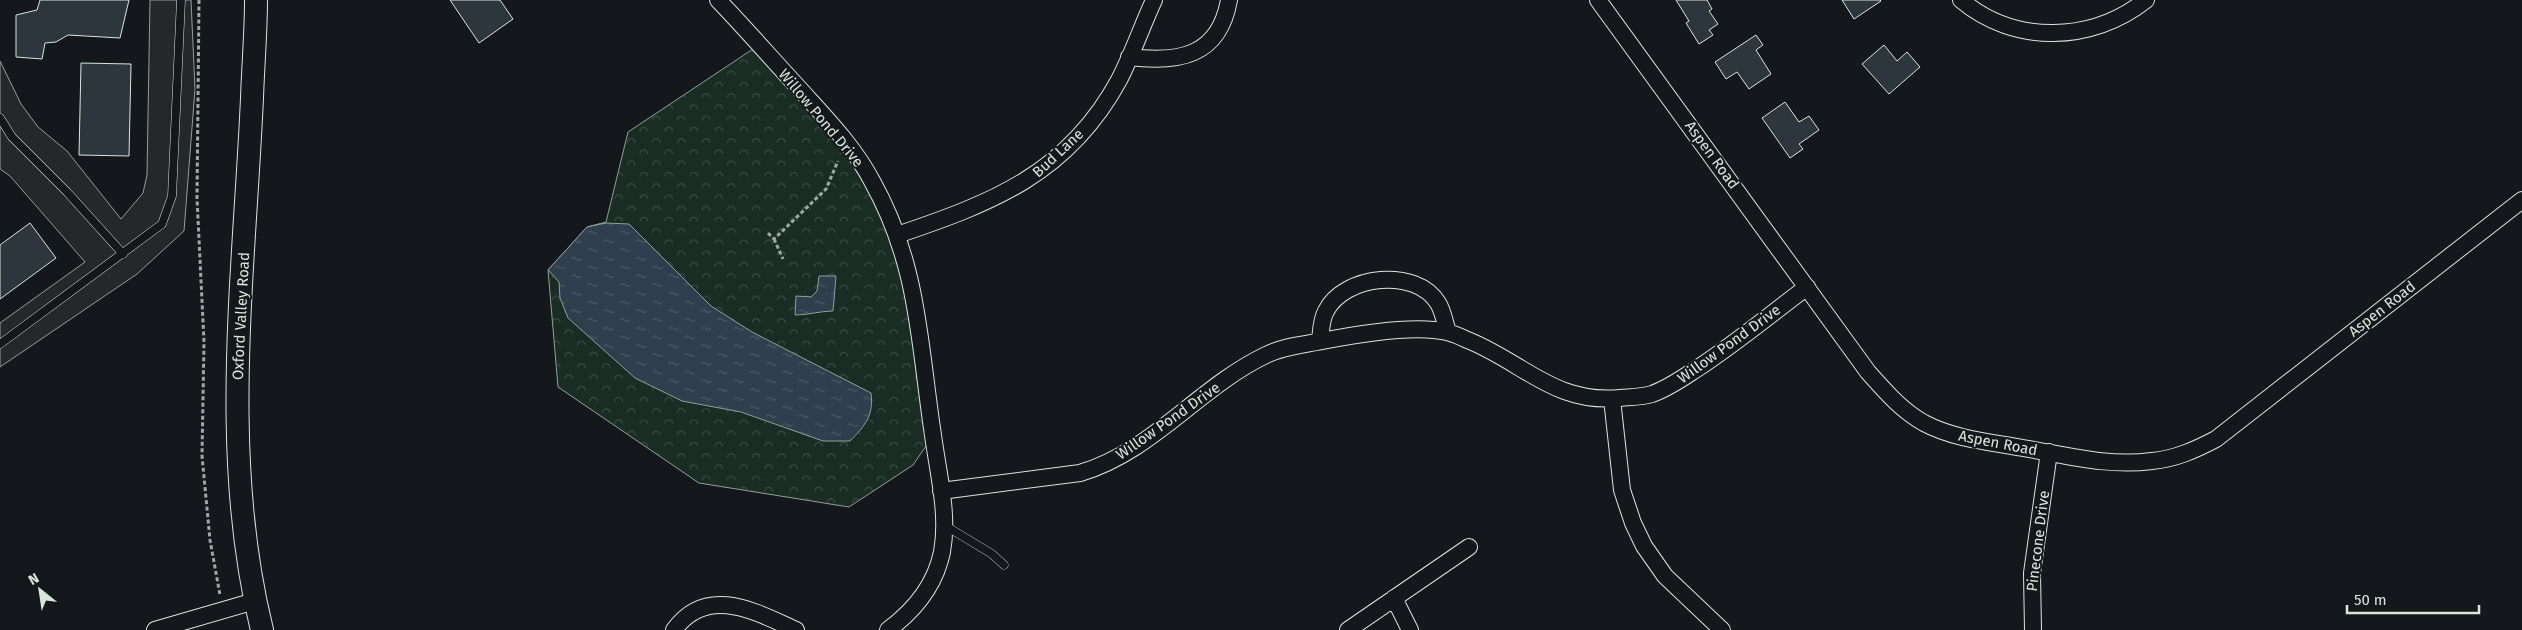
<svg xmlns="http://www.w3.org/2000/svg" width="2522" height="630" font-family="'Fira Sans',sans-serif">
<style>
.park{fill:url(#park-crowns);stroke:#939e99}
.parking{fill:#24282b;stroke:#939e99}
.water{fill:url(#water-ripples);stroke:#939e99}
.building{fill:#2c363c;stroke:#d8e6dc}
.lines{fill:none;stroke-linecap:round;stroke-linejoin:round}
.lane-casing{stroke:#d8e6dc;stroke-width:9}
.street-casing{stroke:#d8e6dc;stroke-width:18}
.secondary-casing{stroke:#d8e6dc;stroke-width:24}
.path{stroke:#9da8a2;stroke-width:3;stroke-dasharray:4 2.5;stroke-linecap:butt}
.lane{stroke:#14181c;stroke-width:8}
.street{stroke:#14181c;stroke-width:16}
.secondary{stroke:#14181c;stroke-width:22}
.labels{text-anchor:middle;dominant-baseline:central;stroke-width:4;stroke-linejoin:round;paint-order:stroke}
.street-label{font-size:15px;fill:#d8e6dc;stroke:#14181c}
</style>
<defs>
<pattern id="park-crowns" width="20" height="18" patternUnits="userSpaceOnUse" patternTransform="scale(1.25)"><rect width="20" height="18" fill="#1a2d24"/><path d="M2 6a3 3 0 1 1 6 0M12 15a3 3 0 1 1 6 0" fill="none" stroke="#3b4b43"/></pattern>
<pattern id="water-ripples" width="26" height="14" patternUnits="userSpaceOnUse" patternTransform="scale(1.25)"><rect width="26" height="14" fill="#2f3f4d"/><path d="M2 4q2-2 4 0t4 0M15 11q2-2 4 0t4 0" fill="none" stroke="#4c5b66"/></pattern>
</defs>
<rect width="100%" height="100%" fill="#14181c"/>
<path class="park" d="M759,45L831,124L897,235L933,436L913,465L849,507L699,483L558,387L548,270L587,227L606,222L628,132Z"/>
<path class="parking" d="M150,0H191L195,89L184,231L137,274L0,367V323L85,262L10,176L0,169V61L21,104L38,127L67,151L121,219L143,193L147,175Z"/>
<path class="water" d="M606,223L629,224L711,306L752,332L871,393C874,415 865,426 850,441H823L741,412L682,401L635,378L568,318L560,298L559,282L548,270L587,227Z
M819,276H836L833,311C820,311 809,315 795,315L796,296L811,297L817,291Z"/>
<path class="building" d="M40,0H129L120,38L68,35L56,42L45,43L42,59L16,57V15L37,10Z
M450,0H500L513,19L479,43Z
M1676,0H1707L1712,9L1709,11L1718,24L1709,30L1713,35L1699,44L1686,23L1689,21Z
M1842,0H1880L1881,1L1854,19Z
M1756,35L1763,45L1756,50L1771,74L1749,89L1737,72L1726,79L1715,62Z
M1884,45L1897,61L1907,52L1920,67L1889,94L1862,64Z
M81,63L131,64L129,156L79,155Z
M1785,102L1799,122L1809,116L1819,130L1799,144L1803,149L1790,158L1762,118Z
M30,223L56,258L0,299V245Z"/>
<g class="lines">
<defs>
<path id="lane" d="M0,118L12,137L67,192L123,254
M0,344L162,224L172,196L181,0
M944,525L992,554L1004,565"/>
<path id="street" d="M718,0C745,28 771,58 797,86C824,116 853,145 872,181C919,265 919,343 933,435C938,473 949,514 942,552C935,586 915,610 888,630
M1598,0L1868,372C1885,391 1901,410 1924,423C1954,439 1990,442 2023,448C2066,455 2108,467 2152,461C2175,459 2195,450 2216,439L2522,200
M1961,0C2014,45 2092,43 2146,0
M1129,57C1178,63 1219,57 1229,0
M897,235C992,203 1068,174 1119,80C1132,55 1142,26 1154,0
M1320,341C1321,331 1321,320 1326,311C1344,275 1416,267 1438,303C1443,311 1445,323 1448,332
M1612,399L1622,490L1633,523L1644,546L1665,576L1722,630
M941,491L1080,473C1152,452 1199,387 1266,355C1282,347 1300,345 1317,342C1352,335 1413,324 1447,332C1455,334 1463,338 1470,341C1525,364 1555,404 1620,398C1631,397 1642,397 1652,394C1669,388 1684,377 1698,368C1736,343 1771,314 1807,287
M1394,598L1410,630
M155,630L255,601
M674,630C707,584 756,612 796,630
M1348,630L1469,547
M2033,630L2032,573L2049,452"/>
<path id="secondary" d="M256,0C256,33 253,66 252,98C244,275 219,456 262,630"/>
</defs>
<use href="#lane" class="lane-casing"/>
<use href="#street" class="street-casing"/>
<use href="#secondary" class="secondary-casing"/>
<path class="path" d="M199,0L197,198L204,342L202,456L210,540L220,595
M768,233L774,239L826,189L838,161
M774,239L783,259"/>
<use href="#lane" class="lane"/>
<use href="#street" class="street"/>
<use href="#secondary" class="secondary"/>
</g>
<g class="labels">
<g class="street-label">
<text transform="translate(821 118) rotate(50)">Willow Pond Drive</text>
<text transform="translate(1058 153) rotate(-43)">Bud Lane</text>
<text transform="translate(1712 155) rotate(54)">Aspen Road</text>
<text transform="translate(2382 309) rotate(-38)">Aspen Road</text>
<text transform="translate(241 316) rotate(-87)">Oxford Valley Road</text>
<text transform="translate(1729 344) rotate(-36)">Willow Pond Drive</text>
<text transform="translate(1168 421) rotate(-35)">Willow Pond Drive</text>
<text transform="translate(1998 443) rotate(11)">Aspen Road</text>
<text transform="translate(2038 541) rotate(-83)">Pinecone Drive</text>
</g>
</g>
<g transform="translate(40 590) rotate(330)" stroke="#14181c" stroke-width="4" paint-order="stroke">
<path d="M0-4L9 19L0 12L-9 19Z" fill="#d8e6dc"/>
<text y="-8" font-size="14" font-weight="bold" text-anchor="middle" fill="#d8e6dc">N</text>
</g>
<path d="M2347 605v8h132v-8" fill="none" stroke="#d8e6dc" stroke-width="2.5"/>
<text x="2354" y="605" font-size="15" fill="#d8e6dc" stroke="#14181c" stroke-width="4" paint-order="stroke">50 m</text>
</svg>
